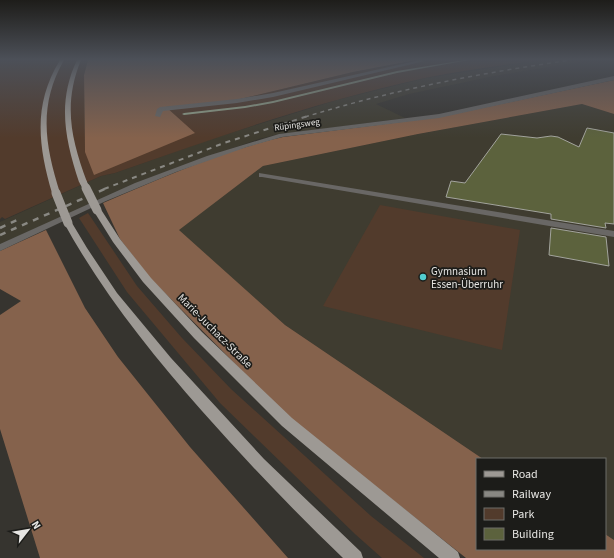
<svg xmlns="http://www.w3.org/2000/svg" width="614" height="558" font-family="'Source Sans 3',sans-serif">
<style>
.built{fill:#3f3c30}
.green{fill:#523b2c}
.forest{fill:#85624c}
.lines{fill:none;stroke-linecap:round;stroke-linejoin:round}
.stream{fill:#95a48c;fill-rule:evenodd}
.building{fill:#5c623d;stroke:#a3a49d}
.minor{fill:#696765;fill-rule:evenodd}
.major{fill:#9d9994;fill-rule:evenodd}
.rail-far2{stroke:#898883;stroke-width:1.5;stroke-dasharray:4 4;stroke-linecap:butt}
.rail-far1{stroke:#898883;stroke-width:2;stroke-dasharray:5 5;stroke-linecap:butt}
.rail{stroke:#898883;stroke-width:2.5;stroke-dasharray:6 6;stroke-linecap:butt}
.major-bridge-far1{stroke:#9d9994;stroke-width:7}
.major-bridge{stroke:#9d9994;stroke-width:9}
.poi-dot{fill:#52cdcf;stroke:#1c1c19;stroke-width:1.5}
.labels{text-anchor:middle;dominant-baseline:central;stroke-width:3.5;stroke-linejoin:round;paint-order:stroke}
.far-street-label{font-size:9px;fill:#e6e5e2;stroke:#1c1c19}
.poi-label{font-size:11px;fill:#e6e5e2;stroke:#1c1c19;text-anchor:start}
.street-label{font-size:11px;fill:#e6e5e2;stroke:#1c1c19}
</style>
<rect width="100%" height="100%" fill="#36342f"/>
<path class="built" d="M542,60H590L494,76L409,94L376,104L405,118L286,134L284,133L259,139L163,173L0,244V222L101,176L115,173L211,139L337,100L426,78Z
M582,104L614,114V540L605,534V459H483L285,325L178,230L263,166L418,134Z"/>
<path class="green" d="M0,60H88L84,75L85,152L194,133L165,107L232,101L353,72L415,61L413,60H542C503,65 463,70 425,78C319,101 217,137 115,173L101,176L5,219L2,217L0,219Z
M380,205L520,230L502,350L323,306Z
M88,213L137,286L182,338L231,389L371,516L424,558H382L355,534L220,403L127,292L79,218Z"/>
<path class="forest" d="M88,60H416L353,72L232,101L166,107L195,133L94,175L85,152L84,75Z
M614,80V114L582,104L418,134L263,166L179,230L285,325L483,459H477V549H605V534L614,540V558H466L287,416L150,278L120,239L103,203C161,178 221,151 283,137L440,117Z
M46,230L85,308L118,357L190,447L288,558H40L0,429V315L21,301L0,289V251Z"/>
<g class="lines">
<path class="stream" d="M465,60H469L397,73L273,103L245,108L184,115L182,114L184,113L245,106L273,101L397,71Z"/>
</g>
<path class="building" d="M587,128L614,133V224L605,223L606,228L551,219V214L446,197L451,181L465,183L501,134L537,138L551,136L558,137L579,147Z
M551,228L606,237L609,266L549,255Z"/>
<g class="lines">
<path class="minor" d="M420,60L425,61L273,97L237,103L163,111L160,117L155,116L157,109L160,107L237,99L273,93Z
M614,76V80L439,118L282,137L247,147L176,172L106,201L0,251V244L135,183L207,156L279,134L439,114Z
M259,173L614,231V237L262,177H259Z"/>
<path class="major" d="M60,60H64C38,106 45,145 60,193L56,195L52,193C38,145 33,104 60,60Z
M77,60H81C63,104 71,139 87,182L83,184L79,182C65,139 57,102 77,60Z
M97,207L100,208L120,239L151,278L202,332L292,418L458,552L460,558H439L282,426L194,338L143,282L113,242L93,210Z
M68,220L72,223L87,248L117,293L171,358L264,459L361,552L363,558H343C294,511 247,462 202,411C150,352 102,292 64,223Z"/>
<path class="rail-far2" d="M305,117C392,90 481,73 571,60"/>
<path class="rail-far1" d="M104,189L224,143L308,116"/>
<path class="rail" d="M0,228L17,220
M0,235L107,188"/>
<path class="major-bridge-far1" d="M83,182L87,189"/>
<path class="major-bridge" d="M86,188L97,210
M56,193L68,223"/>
</g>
<linearGradient id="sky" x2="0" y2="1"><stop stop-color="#1e1d1a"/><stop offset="0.43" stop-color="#4c5058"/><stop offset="1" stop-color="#4c5058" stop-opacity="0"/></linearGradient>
<rect width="614" height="138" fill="url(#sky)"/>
<circle class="poi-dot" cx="423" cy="277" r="4"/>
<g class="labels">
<g class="far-street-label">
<text transform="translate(297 125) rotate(-8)">Rüpingsweg</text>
</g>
<g class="poi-label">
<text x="431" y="271">Gymnasium<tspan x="431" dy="13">Essen-Überruhr</tspan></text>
</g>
<g class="street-label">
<text transform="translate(215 331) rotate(45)">Marie-Juchacz-Straße</text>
</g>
</g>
<rect x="476" y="458" width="130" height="92" fill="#1c1c19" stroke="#6d6c69"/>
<rect x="484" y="471" width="20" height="6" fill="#9d9994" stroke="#6d6c69"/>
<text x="512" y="478" font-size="12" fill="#e6e5e2">Road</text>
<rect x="484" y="491" width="20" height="6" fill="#898883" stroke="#6d6c69"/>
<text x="512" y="498" font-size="12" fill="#e6e5e2">Railway</text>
<rect x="484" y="508" width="20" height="12" fill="#523b2c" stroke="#6d6c69"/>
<text x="512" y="518" font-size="12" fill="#e6e5e2">Park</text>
<rect x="484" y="528" width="20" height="12" fill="#5c623d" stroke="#6d6c69"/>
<text x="512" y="538" font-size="12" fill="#e6e5e2">Building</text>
<g transform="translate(28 530) rotate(59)" stroke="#1c1c19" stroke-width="3" paint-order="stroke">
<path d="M0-3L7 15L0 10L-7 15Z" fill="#e6e5e2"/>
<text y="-6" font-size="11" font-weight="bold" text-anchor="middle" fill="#e6e5e2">N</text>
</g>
</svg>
